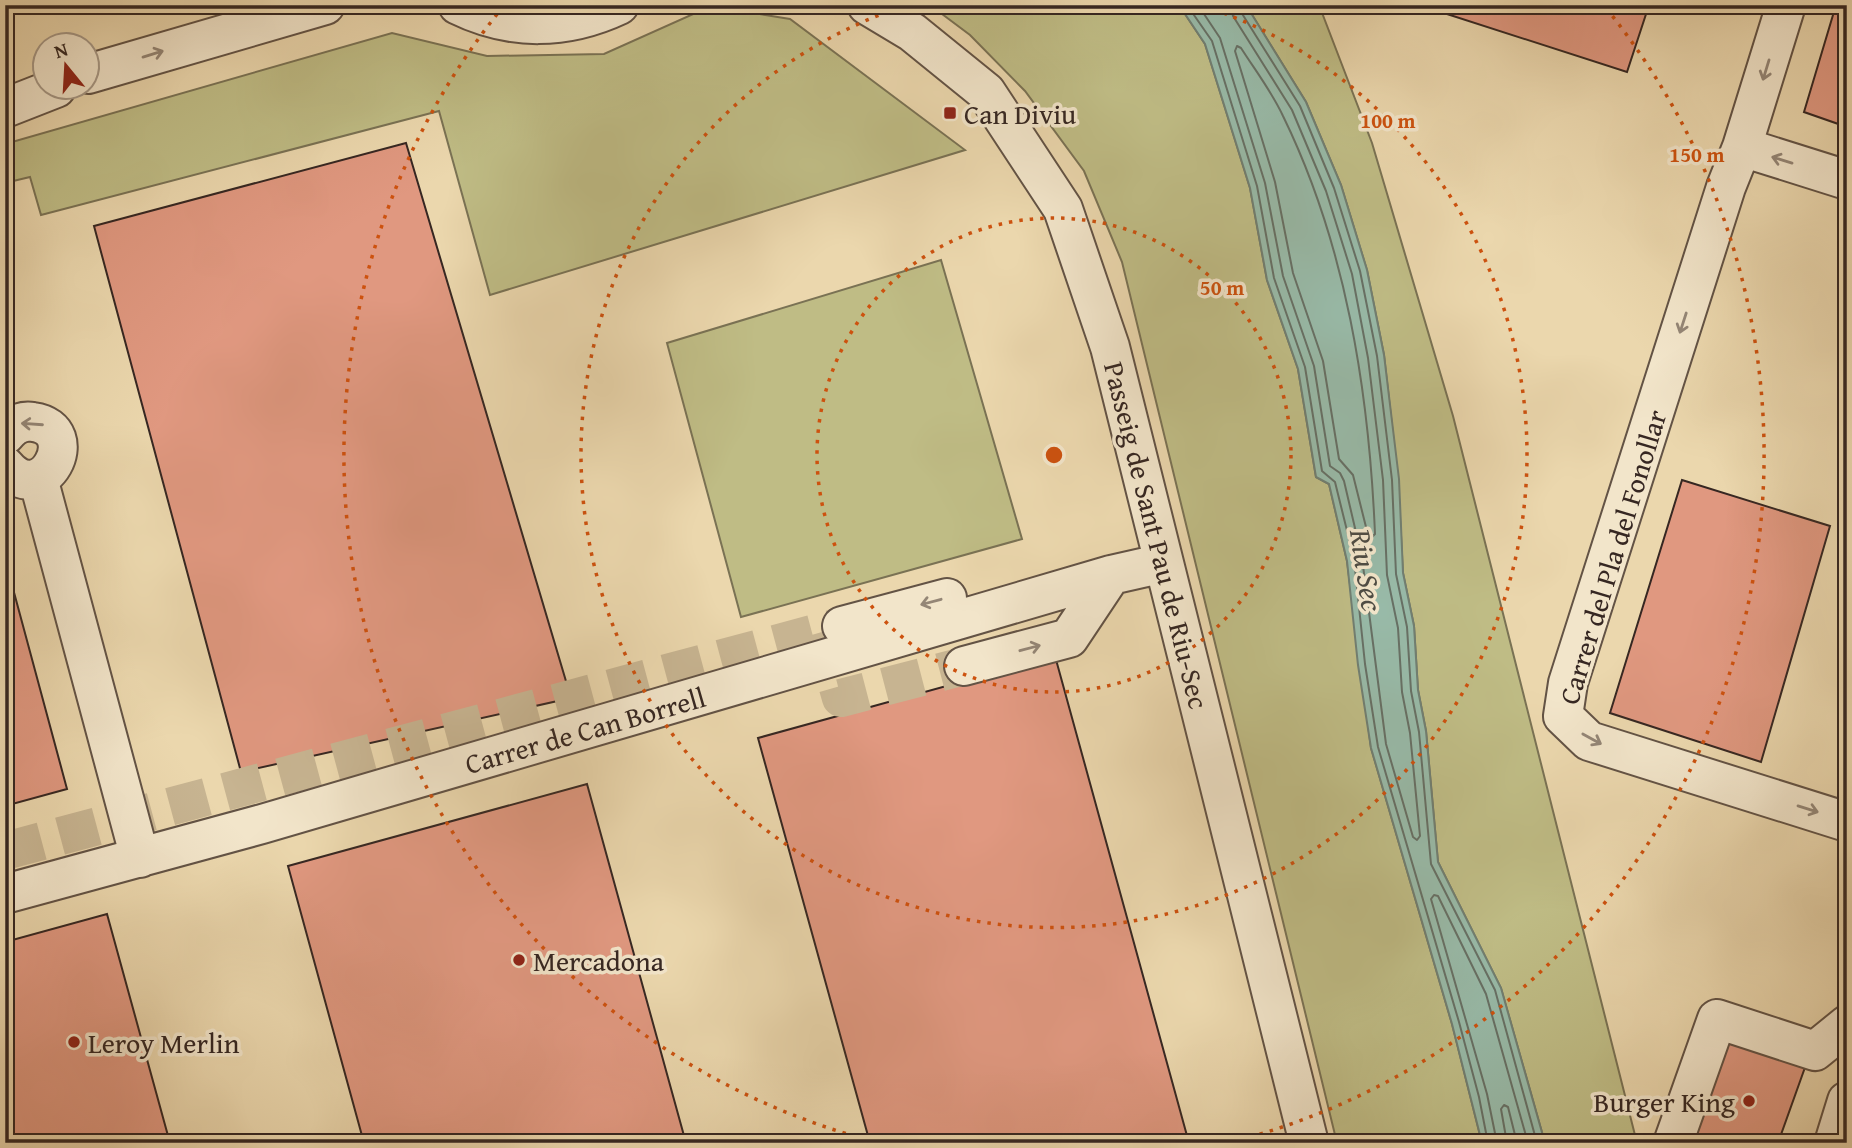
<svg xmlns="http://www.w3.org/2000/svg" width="1852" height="1148" font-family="'Gentium Book Plus',serif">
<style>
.green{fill:#bfbc85;stroke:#7a7254;stroke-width:2}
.water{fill:#98baa8;stroke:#717f72;stroke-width:2}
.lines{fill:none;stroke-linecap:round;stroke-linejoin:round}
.shore{stroke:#677065;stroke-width:2}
.building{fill:#e09880;stroke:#362722;stroke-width:2}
.minor-tunnel{stroke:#c7b491;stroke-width:38;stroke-dasharray:38 19;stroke-linecap:butt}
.minor-casing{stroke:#635345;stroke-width:42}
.minor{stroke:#f2e5ca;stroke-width:38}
.oneway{stroke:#948676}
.ring{fill:none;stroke:#cd520f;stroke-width:3.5;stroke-dasharray:3.5 7}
.poi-dot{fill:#8f2418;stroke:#f2e5ca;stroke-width:2.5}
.labels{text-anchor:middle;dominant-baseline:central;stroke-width:7;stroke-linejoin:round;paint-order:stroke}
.poi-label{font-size:28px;fill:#362722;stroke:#f2e5ca;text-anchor:start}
.street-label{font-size:28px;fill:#362722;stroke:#f2e5ca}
.water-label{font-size:30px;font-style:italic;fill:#4e4c44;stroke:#f2e5ca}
.centre{fill:#cd520f;stroke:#f2e5ca;stroke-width:3.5}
.ring-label{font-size:21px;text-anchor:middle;font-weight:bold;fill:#cd520f;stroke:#f2e5ca;stroke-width:7;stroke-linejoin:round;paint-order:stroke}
</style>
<rect width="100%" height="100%" fill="#ebd7ad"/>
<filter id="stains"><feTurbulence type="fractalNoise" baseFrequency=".00286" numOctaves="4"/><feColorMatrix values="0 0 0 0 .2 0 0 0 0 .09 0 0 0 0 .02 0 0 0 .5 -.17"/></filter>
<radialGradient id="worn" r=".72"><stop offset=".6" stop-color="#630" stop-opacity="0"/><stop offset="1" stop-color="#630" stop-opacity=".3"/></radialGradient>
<path class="green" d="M930,5H1179L1205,44L1250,188L1267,280L1298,369L1316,477L1329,484L1347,561L1371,748L1452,1024L1482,1143H1337L1122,262L1084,171L1025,91L970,35Z
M1246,5H1319L1372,143L1453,416L1637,1143H1545L1501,988L1438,862L1426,731L1418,690L1414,626L1403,573L1398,479L1384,355L1367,270L1341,185L1306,102Z
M711,6L790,19L965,150L490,295L439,111L41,215L30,177L5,183V144L392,33L487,56L604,54Z
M941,260L1022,539L741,617L667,343Z"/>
<path class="water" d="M1179,5H1246L1306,102L1341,185L1367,270L1384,355L1399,479L1403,573L1414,626L1418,690L1426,731L1438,862L1501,988L1545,1143H1482L1452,1024L1371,748L1358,665L1347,561L1329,484L1316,477L1298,369L1267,280L1250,188L1205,44Z"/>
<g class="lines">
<path class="shore" d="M1187,5L1212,41L1257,186L1274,278L1305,367L1322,471L1335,482L1354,559L1365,664L1378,747L1459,1022L1479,1097L1488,1143
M1198,5L1220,38L1265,183L1283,276L1314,366L1330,466L1340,473L1344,481L1362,558L1386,744L1413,837L1417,840L1420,836L1410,733L1402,692L1398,628L1387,575L1383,480L1368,358L1352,274L1326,191L1292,110L1233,16L1231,5
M1240,5L1241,12L1300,106L1334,188L1360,271L1377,356L1392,480L1396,574L1407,627L1411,691L1419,732L1431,864L1495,990L1537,1143
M1237,46L1241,48C1255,70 1272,92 1283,116C1346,245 1369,391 1375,534L1372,537L1368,535L1353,475L1339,459L1323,361L1293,273L1275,182L1235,51Z
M1497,1143L1487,1094L1431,899L1434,895L1438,896L1486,994L1528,1143
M1507,1143L1501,1109L1504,1105L1508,1107L1517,1143"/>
</g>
<path class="building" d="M1419,5H1649L1627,72Z
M1836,5H1847V127L1804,112Z
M406,143L571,698L241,772L94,226Z
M1682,480L1830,526L1761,762L1610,713Z
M5,559L67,789L5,806Z
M1055,656L1189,1143H870L758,738Z
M587,784L686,1143H364L288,866Z
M107,914L170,1143H5V942Z
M1723,1037L1808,1059L1778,1143H1693Z"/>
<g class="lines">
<path class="minor-tunnel" d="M822,632L841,698L964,666
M5,851L842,626"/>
<defs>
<path id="minor" d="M458,5C511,31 566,30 619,5
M867,5L912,32L986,92L1063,209L1110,347L1309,1143
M88,74L325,5
M5,108L56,88
M1742,147L1786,5
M1847,180L1742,147L1726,187L1568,683L1563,716L1589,741L1847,822
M5,435C12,426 21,420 33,422C86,429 43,512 5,466
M38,478L140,858
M842,626L947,598
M964,666L1069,638L1111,575
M5,894L262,824L1111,575L1164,563
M1673,1143L1717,1019L1815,1051L1847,1025
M1834,1143L1847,1101"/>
</defs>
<use href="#minor" class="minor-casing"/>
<use href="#minor" class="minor"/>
</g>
<defs><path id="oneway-shaft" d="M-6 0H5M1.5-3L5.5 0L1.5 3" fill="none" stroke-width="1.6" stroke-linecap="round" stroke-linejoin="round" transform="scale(1.75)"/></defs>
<g class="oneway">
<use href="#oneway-shaft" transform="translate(153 54) rotate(-17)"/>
<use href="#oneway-shaft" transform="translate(1766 70) rotate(107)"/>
<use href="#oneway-shaft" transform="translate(1782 160) rotate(-163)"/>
<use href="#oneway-shaft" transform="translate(1683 323) rotate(108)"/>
<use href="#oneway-shaft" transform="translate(32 424) rotate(-176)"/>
<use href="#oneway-shaft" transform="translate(931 602) rotate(165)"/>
<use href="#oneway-shaft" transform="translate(1030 648) rotate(-15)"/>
<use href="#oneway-shaft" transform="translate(1592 739) rotate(29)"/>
<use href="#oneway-shaft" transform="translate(1808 809) rotate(17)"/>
</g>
<g class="ring">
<circle cx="1054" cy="455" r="237"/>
<path d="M1204 6A473 473 0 1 1 904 6"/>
<path d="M876 1142A710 710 0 0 1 502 8M1606 8A710 710 0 0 1 1232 1142"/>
</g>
<g class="poi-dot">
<rect x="943" y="106" width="14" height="14" rx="3.5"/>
<circle cx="519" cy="960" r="7"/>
<circle cx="74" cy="1042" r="7"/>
<circle cx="1749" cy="1101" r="7"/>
</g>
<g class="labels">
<g class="poi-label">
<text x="964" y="113">Can Diviu</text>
<text x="533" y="960">Mercadona</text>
<text x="88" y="1042">Leroy Merlin</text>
<text x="1735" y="1101" text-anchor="end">Burger King</text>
</g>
<g class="street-label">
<text transform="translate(1157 535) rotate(76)">Passeig de Sant Pau de Riu-Sec</text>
<text transform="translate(1612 557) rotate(-73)">Carrer del Pla del Fonollar</text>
<text transform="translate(585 730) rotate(-16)">Carrer de Can Borrell</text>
</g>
<g class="water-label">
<text transform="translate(1367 570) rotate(81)">Riu Sec</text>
</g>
</g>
<circle cx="1054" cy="455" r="10" class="centre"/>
<g class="ring-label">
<text x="1388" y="128">100 m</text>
<text x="1697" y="162">150 m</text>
<text x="1222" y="295">50 m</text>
</g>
<rect width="1852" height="1148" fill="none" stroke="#ebd7ad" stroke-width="28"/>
<rect x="7" y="7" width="1838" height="1134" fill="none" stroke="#362722" stroke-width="3.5"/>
<rect x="14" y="14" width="1824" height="1120" fill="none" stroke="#362722" stroke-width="2"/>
<g transform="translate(66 66) rotate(342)"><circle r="33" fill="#f2e5ca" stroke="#a79987" stroke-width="2"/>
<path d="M0-5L12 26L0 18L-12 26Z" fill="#8f2418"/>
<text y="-10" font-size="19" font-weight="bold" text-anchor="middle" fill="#362722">N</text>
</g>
<rect width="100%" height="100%" filter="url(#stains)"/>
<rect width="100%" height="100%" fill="url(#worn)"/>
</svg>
